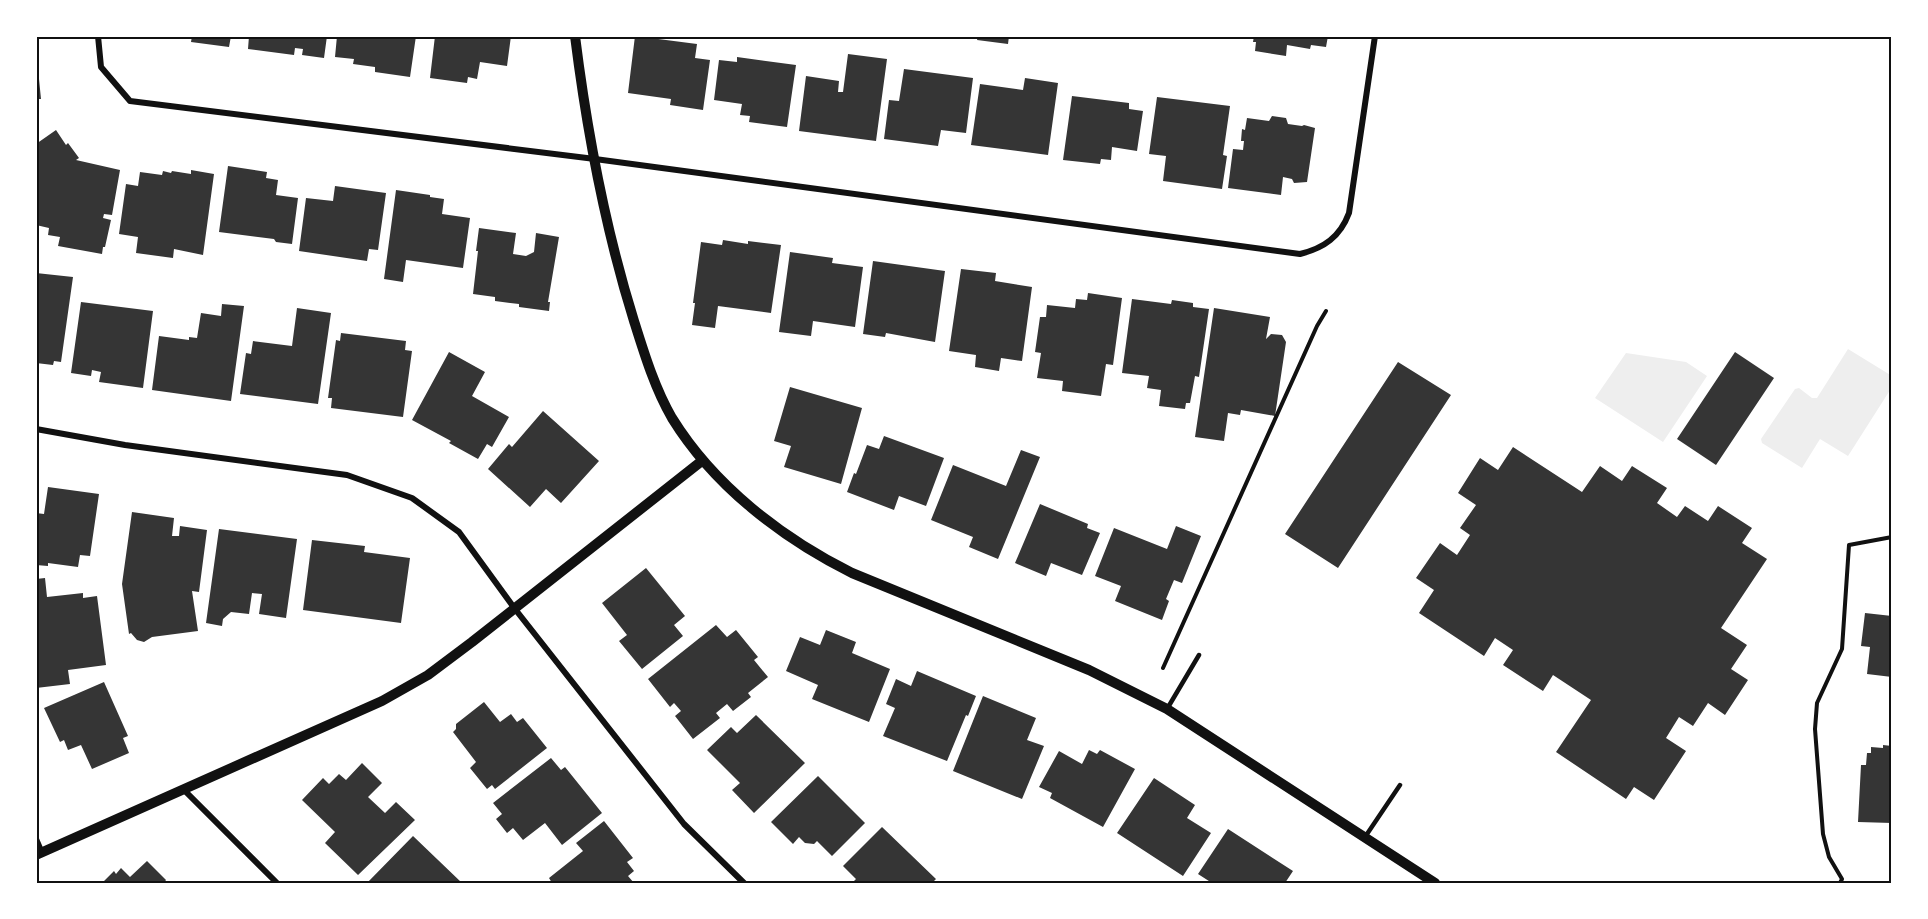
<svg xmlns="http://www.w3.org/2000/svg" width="1928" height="919" font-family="Merriweather,serif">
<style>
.green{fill:#eee}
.building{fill:#353535}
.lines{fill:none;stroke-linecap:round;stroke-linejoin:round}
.path{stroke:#111;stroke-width:4}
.service{stroke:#111;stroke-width:4.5}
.minor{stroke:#111;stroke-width:6}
.tertiary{stroke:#111;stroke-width:10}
.neatline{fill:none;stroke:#111;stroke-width:2}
</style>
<rect width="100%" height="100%" fill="#fff"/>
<path class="green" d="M1848,349L1892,376V387L1848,456L1820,439L1802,468L1762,443L1761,439L1795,389L1799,388L1812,398H1817Z
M1626,353L1686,362L1707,376L1663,442L1595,398Z"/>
<path class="building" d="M192,36H231L229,47L191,42Z
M249,36H327L324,58L302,55L303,49L295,48L294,55L248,49Z
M337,36H416L410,77L375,72V67L353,64L354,59L335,57Z
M435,36H511L507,66L480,62L477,79L468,77L467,83L430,78Z
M635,36L697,44L695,58L710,60L703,110L670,105L671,99L628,93Z
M978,36H1009L1008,44L977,40Z
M1254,36H1328L1326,47L1311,45L1310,49L1287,45L1286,56L1255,51L1256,42H1253Z
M848,54L887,59L876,141L799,131L806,76L839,81L838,92H843Z
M737,57L796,65L787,127L749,122L750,116L740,115L742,104L714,100L719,60L737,62Z
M36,69H38L41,99H36Z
M904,69L973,78L966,133L941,130L938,146L884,139L889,100L899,101Z
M1025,78L1058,83L1048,155L971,145L980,84L1023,90Z
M1072,96L1129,103V109L1143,111L1137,151L1112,147L1111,160L1101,159L1100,164L1063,160Z
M1157,97L1230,106L1223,155L1227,156L1222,189L1163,181L1166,156L1149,154Z
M1272,116L1286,118L1288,124L1302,126L1304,125L1315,128L1307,182L1294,183L1292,179L1283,177L1281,195L1228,188L1233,149L1243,150L1244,141H1241L1242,129L1245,130L1247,118L1269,121Z
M56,130L66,145L68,143L79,158L76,160L120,170L112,215L104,214L103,218L111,220L105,247H103L102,254L58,246L60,237L48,235L49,228L36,225V144Z
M228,166L267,172L266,178L278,180L276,195L298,198L292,244L276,242L274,239L219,232Z
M191,170L214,174L203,255L174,249L173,258L136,253L138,237L119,234L126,184L138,186L140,172L162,175L163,171L171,173L172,171L191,174Z
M335,186L386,193L378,250L369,249L367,261L299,251L306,198L333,201Z
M396,190L430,195V197L444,199L442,214L470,218L463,268L406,260L403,282L384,279Z
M479,228L516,233L513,254L526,256L534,252L536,233L559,237L548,302H550L549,311L519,307V304L495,301V297L473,294L478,251H476Z
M723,240L748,244V241L781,245L771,313L718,306L715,328L692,325L695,303H693L701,242L722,245Z
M790,252L833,258L832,263L863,267L855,327L813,321L811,336L779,332Z
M873,261L945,271L935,342L886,333L885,337L863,334Z
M961,269L996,273L995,281L1032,287L1022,361L1001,358L999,371L975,367L976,355L949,351Z
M36,273L73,277L61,362L54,361L53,365L36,363Z
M1088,293L1122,298L1113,365L1106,364L1101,396L1062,391L1063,381L1037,378L1041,353L1035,352L1040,317H1046L1047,305L1075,308L1076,299L1087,300Z
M1132,299L1171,304L1172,300L1193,303V307L1209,309L1199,377L1195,376L1190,403H1186L1185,409L1159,406L1161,390L1147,388L1149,376L1122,373Z
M81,302L153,311L143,388L99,382L101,372L92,370L91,376L71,373Z
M222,304L244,306L231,401L152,390L159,336L189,340V337L197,338L201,313L221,316Z
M297,308L331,313L318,404L240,394L246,353L251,354L253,341L292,346Z
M1214,308L1270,317L1266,339L1271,334L1282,335L1286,342L1275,416L1241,410L1240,415L1228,413L1224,441L1195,437Z
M341,333L406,341L405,350L412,351L403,417L331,408L332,398H328L336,340L340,341Z
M449,352L485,372L472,396L509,417L492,447L487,444L478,459L449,443L451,441L412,420Z
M1735,352L1774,378L1716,465L1677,439Z
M1398,362L1451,395L1338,568L1285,534Z
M790,387L862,408L841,484L784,467L791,446L774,441Z
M543,411L599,461L561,503L546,489L530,507L488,469L509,444L512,447Z
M884,436L944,458L926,506L899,496L894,510L847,492L854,473L856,474L867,445L879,449Z
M1513,447L1582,492L1600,466L1622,481L1632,466L1667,488L1657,503L1677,517L1685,506L1708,521L1718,506L1752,528L1742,543L1767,559L1721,628L1747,645L1731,669L1748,680L1725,715L1708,703L1693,726L1679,717L1666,738L1686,751L1654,800L1634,787L1626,799L1556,752L1591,700L1553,675L1543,691L1503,665L1513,650L1495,638L1484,656L1419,613L1434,590L1416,578L1440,543L1457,555L1470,535L1460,528L1476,505L1458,493L1480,458L1498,470Z
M1021,450L1040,457L998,559L969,547L973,537L931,520L953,465L1006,486Z
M48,487L99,494L90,556L80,555L78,567L48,563V566L36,565V513L44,514Z
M1040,504L1088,524L1087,528L1100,533L1082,575L1051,563L1046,576L1015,563Z
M132,512L174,518L172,536H179L180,526L207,530L199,592L192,591L198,631L152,637L144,642L137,640L131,633L129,634L122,584Z
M1176,526L1201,536L1182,583L1174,580L1166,599L1169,601L1162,620L1115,601L1121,586L1095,576L1114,528L1167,549Z
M219,529L297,539L286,618L259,614L262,594L252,593L249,614L231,612L223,619L222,626L206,623Z
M312,540L365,546L364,552L410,558L401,623L303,610Z
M646,568L685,616L674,625L683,636L642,669L619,641L627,635L602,603Z
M45,578L47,597L83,593V598L97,596L106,665L68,670L70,684L36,688V579Z
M1865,613L1892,616V677L1867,674L1870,647L1861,646Z
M716,625L727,637L736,630L758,657L754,660L768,677L748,693L751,697L733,711L727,704L716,713L720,718L693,739L675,716L681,711L674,703L670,707L648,679Z
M826,630L856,642L852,653L890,669L869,722L812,699L818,685L786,671L800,637L820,645Z
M917,671L976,696L968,716L966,715L947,761L883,736L895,708L886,704L896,679L911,686Z
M104,682L128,736L123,738L129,753L92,769L81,745L68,750L64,740L60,742L44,708Z
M983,696L1036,718L1027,740L1044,746L1022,799L953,771Z
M484,702L500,722L511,714L517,722L523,718L547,748L495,789L492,785L487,789L470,768L476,762L453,732L456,729V724Z
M756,715L805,763L754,813L732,790L740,783L707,750L731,727L737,733Z
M1883,745L1892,746V823L1858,822L1861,765H1866L1867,753H1871V747L1883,748Z
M1089,750L1097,754L1100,750L1135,769L1103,827L1050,798L1052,793L1039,787L1059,751L1082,764Z
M551,758L561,770L565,767L602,813L562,845L545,823L523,840L513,828L507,833L496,819L502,814L493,803Z
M362,763L382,783L368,797L385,813L396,802L415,820L358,875L325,843L335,832L302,800L323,778L329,784L339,774L346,780Z
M818,776L865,823L832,856L817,841L814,844L805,843L799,837L793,844L771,822Z
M1154,778L1195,805L1187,818L1211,833L1183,876L1117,833Z
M604,821L633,858L627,862L634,871L628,876L634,883H552L549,878L583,851L576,843Z
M882,827L936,879L932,883H852L856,879L843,866Z
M1228,829L1293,871L1285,883H1212L1198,874Z
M413,836L462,883H367Z
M147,861L166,880L164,883H102L114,871L116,874L121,868L130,877Z"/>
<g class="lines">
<path class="path" d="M1163,668L1317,326L1326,311
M1840,883L1842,879L1829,857L1823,834L1815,729L1817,703L1842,649L1849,545L1892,537"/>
<path class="service" d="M1167,709L1199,655
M1365,837L1400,785"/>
<path class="minor" d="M98,36L101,67L130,101L595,159L1300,254C1324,248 1340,237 1349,213L1375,36
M36,429L125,445L347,475L412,498L459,532L515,609L684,824L744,883
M183,789L277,883
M36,839L42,853"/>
<path class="tertiary" d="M575,36C587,132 605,228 634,321C644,353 655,389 672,418C714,486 782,538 852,573L1089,670L1167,709L1435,883
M36,855L382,701L428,675L472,642L703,460"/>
</g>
<rect width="1928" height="919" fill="none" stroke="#ffffff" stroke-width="75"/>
<rect x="38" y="38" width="1852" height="844" class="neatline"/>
</svg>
